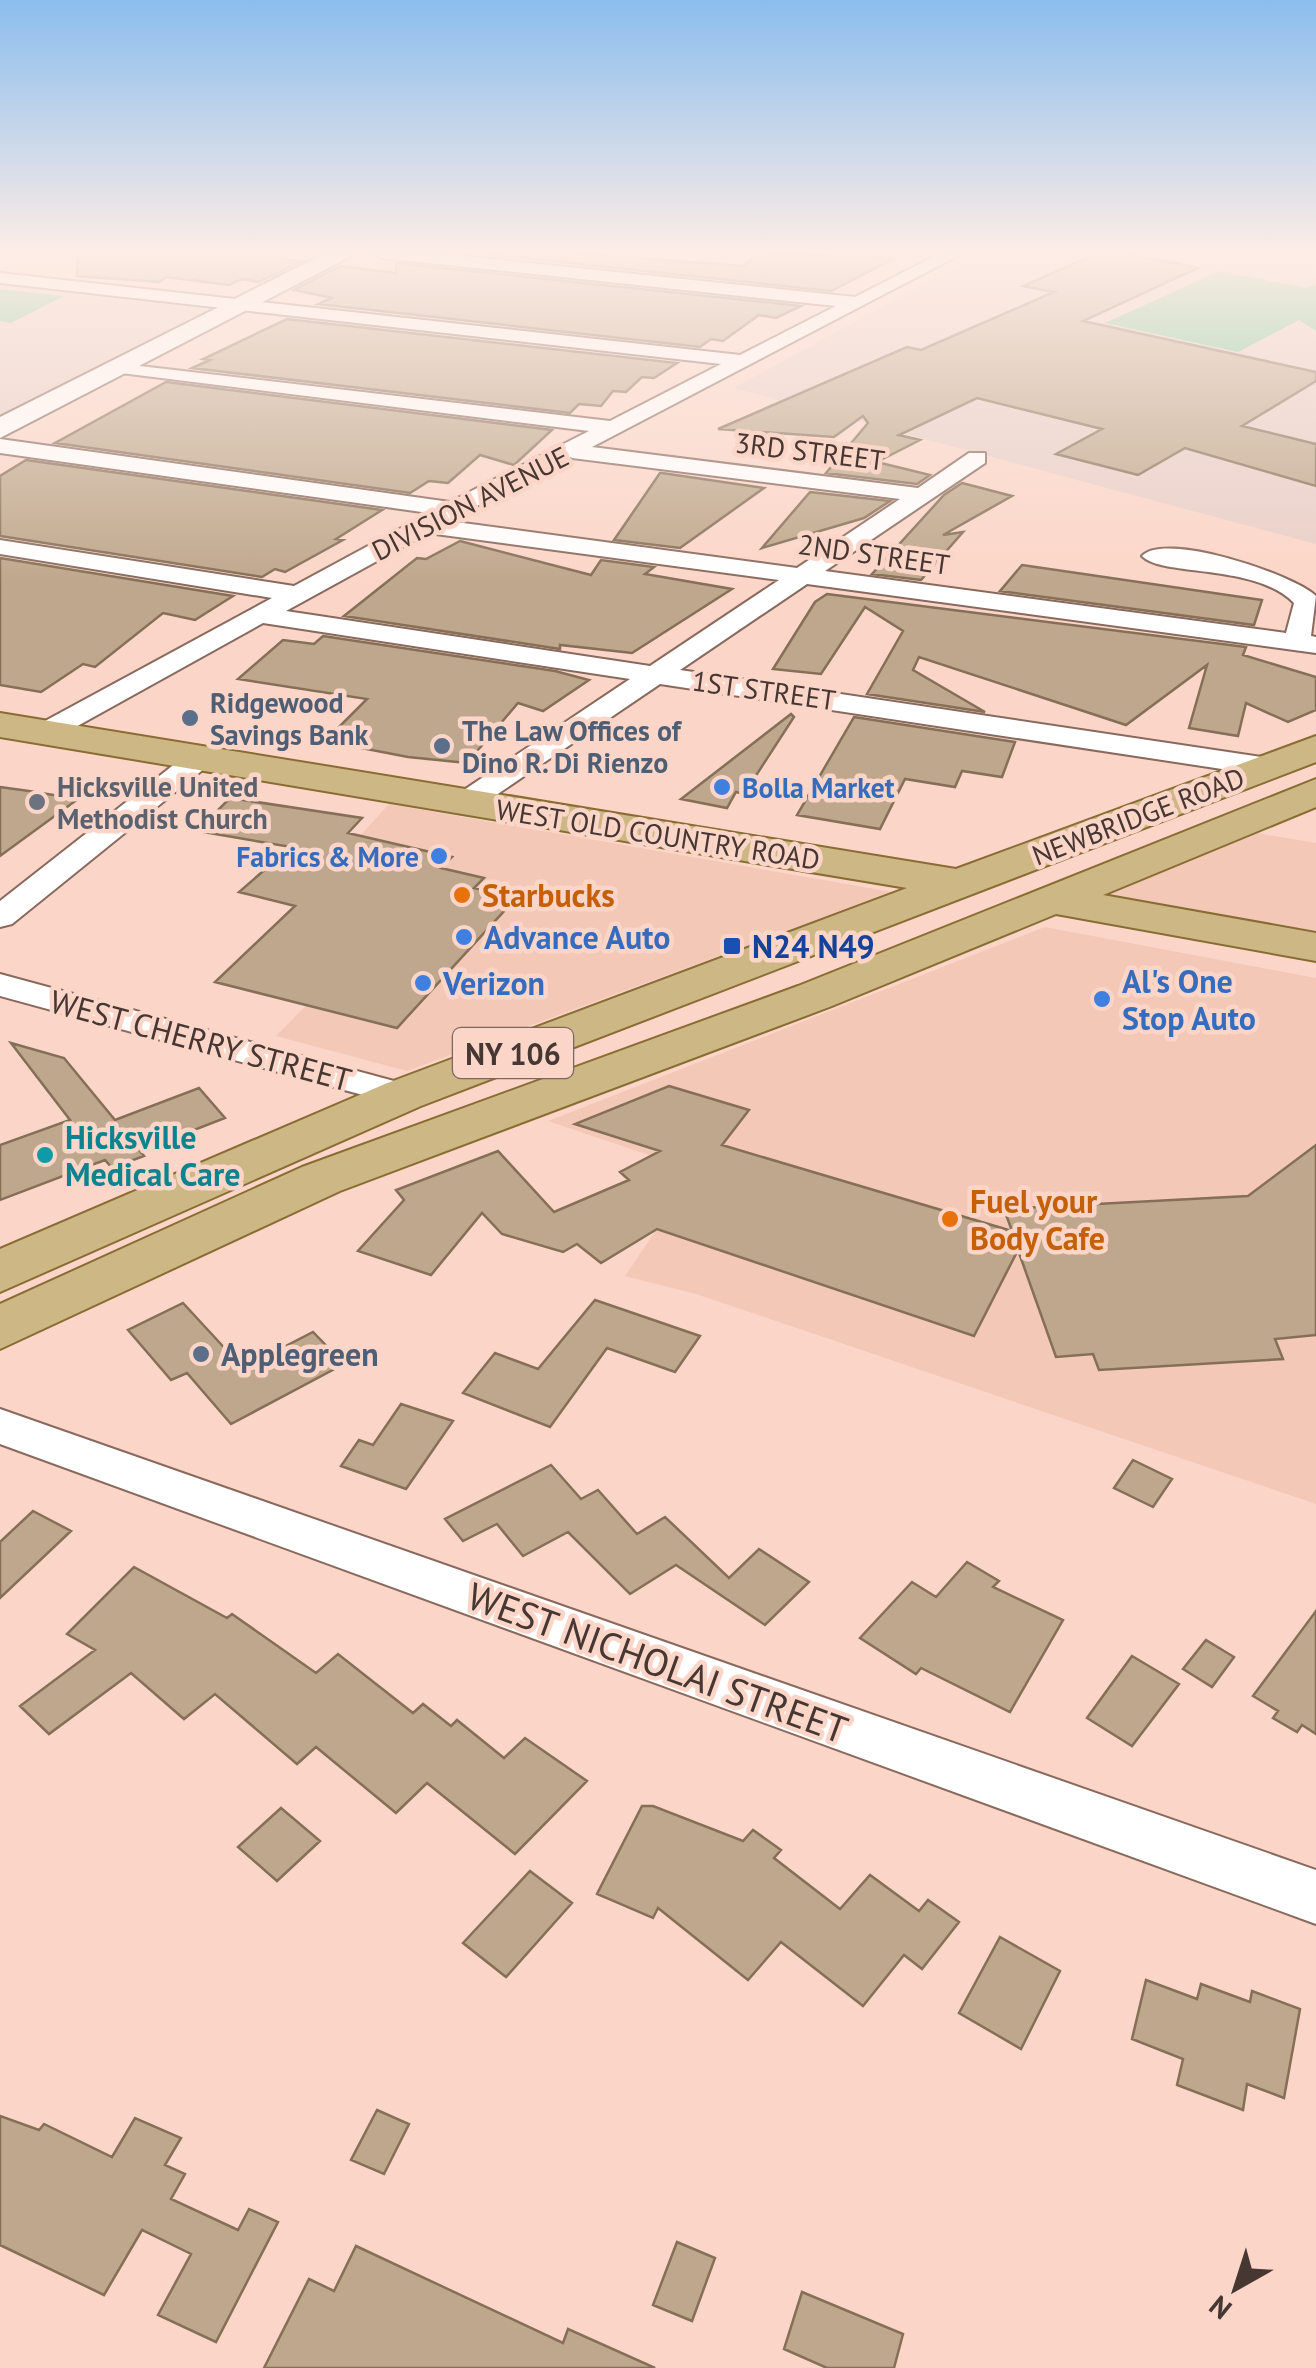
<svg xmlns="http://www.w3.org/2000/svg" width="1316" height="2368" font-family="'PT Sans',sans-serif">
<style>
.built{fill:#f3c8b7}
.education{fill:#e8cfc7}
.green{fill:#6ec993}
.building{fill:#bea78c;stroke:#856f56;stroke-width:2.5}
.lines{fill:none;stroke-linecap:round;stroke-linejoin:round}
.minor-casing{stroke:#89695d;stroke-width:4}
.secondary-casing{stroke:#89695d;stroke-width:4}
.primary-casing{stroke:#886c33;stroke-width:4}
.minor{fill:#fff;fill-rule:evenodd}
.secondary{fill:#fff;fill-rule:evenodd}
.primary{fill:#cdb885;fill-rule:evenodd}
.service-dot{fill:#5c6f8a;stroke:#fbd6c8;stroke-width:4}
.shop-dot{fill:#3f7fe0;stroke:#fbd6c8;stroke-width:4}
.worship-dot{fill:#6b7280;stroke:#fbd6c8;stroke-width:4}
.food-dot{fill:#e8710a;stroke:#fbd6c8;stroke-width:4}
.transit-dot{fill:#1a4fb4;stroke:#fbd6c8;stroke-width:4}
.culture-dot{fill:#0f9aa8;stroke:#fbd6c8;stroke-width:4}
.labels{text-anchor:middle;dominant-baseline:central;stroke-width:9;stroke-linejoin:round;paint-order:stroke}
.far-street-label{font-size:28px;fill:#463732;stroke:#fbd6c8}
.far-service-label{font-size:28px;font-weight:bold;fill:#4e5e75;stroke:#fbd6c8;text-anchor:start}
.far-worship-label{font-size:28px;font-weight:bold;fill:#5b616d;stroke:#fbd6c8;text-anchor:start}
.far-shop-label{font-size:28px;font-weight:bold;fill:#366cbe;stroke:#fbd6c8;text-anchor:start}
.shield{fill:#fbd6c8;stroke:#7c675f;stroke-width:2.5}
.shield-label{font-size:30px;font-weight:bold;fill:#463732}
.food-label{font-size:32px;font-weight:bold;fill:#c56008;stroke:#fbd6c8;text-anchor:start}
.shop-label{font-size:32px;font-weight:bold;fill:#366cbe;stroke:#fbd6c8;text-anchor:start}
.transit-label{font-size:32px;font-weight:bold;fill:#164399;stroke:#fbd6c8;text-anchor:start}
.street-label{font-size:32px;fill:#463732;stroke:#fbd6c8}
.culture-label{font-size:32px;font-weight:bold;fill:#0d838f;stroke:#fbd6c8;text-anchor:start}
.service-label{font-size:32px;font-weight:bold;fill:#4e5e75;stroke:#fbd6c8;text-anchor:start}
.near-street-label{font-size:38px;fill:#463732;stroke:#fbd6c8}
</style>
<rect width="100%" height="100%" fill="#fbd6c8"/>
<path class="built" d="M389,804L892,892L407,1071L276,1036L381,930L294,908Z
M1227,828L1316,843V947L1054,900Z
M1045,927L1316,978V1504L696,1294L625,1276L696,1171L548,1121Z"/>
<path class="education" d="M980,253H1316V544L734,388Z
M0,285L216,308L0,416Z"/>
<path class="green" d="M1220,271L1307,288L1316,284V331L1299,320L1238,352L1105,323Z
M0,289L64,296L11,323L0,321Z"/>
<path class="building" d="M78,253H293L282,259L302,261L259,282L242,279L229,285L166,277L159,282L77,276Z
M475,253H575L743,266L761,253L895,258L831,291Z
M1098,253H1124L1198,268L1083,321L1316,372V381L1242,426L1316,444V486L1185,448L1138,475L1056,454L1102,429L977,398L899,435L920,440L877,462L930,475L917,484L826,473L868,423L863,416L834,437L718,429L907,347L921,350L1054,292L1023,286Z
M396,263L801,306L776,318L759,315L723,341L711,339L700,347L318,304L332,298L294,290L340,266L396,273Z
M287,319L677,363L654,378L642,377L626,392L613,391L601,406L579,404L570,413L192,368L210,360L203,359Z
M166,382L552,430L514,465L480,455L448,483L429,481L410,493L55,443Z
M26,460L382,510L336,539L343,540L285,572L275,569L262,577L0,536V476Z
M660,473H662L764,488L680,548L614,540Z
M962,483L1012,496L943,535L963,532L921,580L872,574L944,495Z
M810,492L890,501L864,518L762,548Z
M460,541L591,575L601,560L654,567L645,574L732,589L632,653L560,645V649L344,616L417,558L426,559Z
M0,558L233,596L195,620L163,613L95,667L83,664L41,692L0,685Z
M1022,565L1262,600L1254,625L1000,591Z
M827,594L1246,647L1243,655L1316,677V710L1288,722L1246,703L1238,736L1189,728L1207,665L1126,725L919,657L913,670L985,712L867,694L903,631L865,607L821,674L773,669L815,602Z
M323,636L555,671L589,680L543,711L518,703L467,763L408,757L325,741L367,699L238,679L283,640L314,644Z
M791,714L794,717L744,794L736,792L727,808L681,799Z
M854,717L1015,742L1002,777L962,771L955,787L905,779L880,829L797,815Z
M0,787L29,791L78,799L0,856Z
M230,798L362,818L348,833L452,857L441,868L484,878L474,888L516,898L397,1028L215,982L295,906L239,892L291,847L197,831Z
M11,1043L64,1058L115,1120L199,1088L225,1118L140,1151L144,1156L112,1168L105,1160L0,1200V1145L70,1120Z
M669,1086L749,1110L722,1145L1012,1231L1004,1209L1248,1196L1316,1145V1335L1275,1339L1283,1359L1099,1370L1093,1354L1056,1357L1018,1250L974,1336L657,1229L601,1263L577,1244L563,1252L502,1234L482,1213L431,1275L358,1251L404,1200L396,1190L498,1151L554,1212L629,1180L620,1172L660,1151L575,1124Z
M595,1300L700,1336L675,1372L607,1348L550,1427L463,1393L495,1353L538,1369Z
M183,1303L243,1368L313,1332L344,1364L231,1424L187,1373L171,1380L128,1330Z
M401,1404L453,1421L406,1489L341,1466L359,1440L373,1445Z
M1133,1460L1172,1479L1153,1507L1114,1488Z
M551,1465L581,1499L598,1490L637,1534L665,1517L729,1578L759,1549L809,1582L765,1625L676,1565L630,1594L568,1532L523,1556L497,1524L463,1541L445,1519Z
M33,1511L71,1531L0,1598V1542Z
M967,1562L999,1581L993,1587L1063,1620L1010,1712L921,1668L916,1674L860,1638L912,1582L936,1597Z
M134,1567L227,1618L232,1614L316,1673L338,1654L413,1713L423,1704L451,1726L457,1720L504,1758L525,1738L587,1781L515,1854L427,1783L396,1813L316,1747L297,1764L215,1694L184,1719L131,1673L49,1734L20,1706L95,1650L67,1634Z
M1316,1611V1734L1302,1725L1297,1732L1273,1718L1278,1711L1253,1696Z
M1206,1640L1234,1657L1212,1687L1183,1669Z
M1132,1656L1179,1684L1132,1746L1087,1718Z
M642,1806H653L743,1841L753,1830L781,1850L774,1858L840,1909L870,1875L919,1911L928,1900L959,1922L922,1969L904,1955L863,2006L781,1942L748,1980L658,1908L653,1918L597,1894Z
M281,1808L320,1841L277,1881L238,1847Z
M530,1871L572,1903L506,1977L463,1943Z
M1000,1937L1060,1971L1021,2049L959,2013Z
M1146,1980L1197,1999L1201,1984L1250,2002L1252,1991L1300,2009L1284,2098L1247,2084L1243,2110L1177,2085L1183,2059L1132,2039Z
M377,2110L409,2124L384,2174L351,2160Z
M0,2116L39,2130L44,2124L112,2157L135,2118L181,2138L165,2165L185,2174L171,2199L238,2230L249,2209L278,2222L216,2342L158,2315L191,2254L142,2230L104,2295L0,2245Z
M677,2242L715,2258L692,2321L653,2305Z
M356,2246L563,2343L568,2329L655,2368H264L309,2279L334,2291Z
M802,2292L903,2334L894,2368H827L784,2349Z"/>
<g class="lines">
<defs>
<path id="minor" d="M374,253H435L855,297L941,253H963L592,447L918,488L969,453H985V463L825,571L1286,633L1294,603C1255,563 1162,577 1142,556C1164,531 1293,574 1316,596L1311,636L1316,637V653L807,584L680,670L1268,758L1283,767L1268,776L660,684L477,808L466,811L451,802L455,796L630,679L263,623L54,739H34L30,733L34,727L272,598L0,554V540L294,586L429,513L0,453V439L450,502L589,431L121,373L111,367L114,363L610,421L721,364L0,283V273L740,355L836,306L382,258ZM571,457L572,458L900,499L797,568L448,521ZM428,533L779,580L650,666L286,611Z
M200,749L215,758L210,764L12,924L0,927V901L190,752Z
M0,974L416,1087L422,1095L416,1103L403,1106L0,996Z
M0,1409L1316,1870V1924L0,1444Z"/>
<path id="secondary" d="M326,253H357L0,438V417Z"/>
<path id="primary" d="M0,713L956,869L1316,736V762L421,1106L0,1292V1249L385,1084L907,888L0,737Z
M1316,779V807L1103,895L1316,933V961L1056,914L832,1006L340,1191L0,1349V1304L302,1167L798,986Z"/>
</defs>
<use href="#minor" class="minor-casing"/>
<use href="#secondary" class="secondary-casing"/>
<use href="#primary" class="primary-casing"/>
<use href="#minor" class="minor"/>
<use href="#secondary" class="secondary"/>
<use href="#primary" class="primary"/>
</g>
<linearGradient id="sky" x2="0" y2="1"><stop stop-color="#8bbdee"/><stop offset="0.43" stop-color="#fdede6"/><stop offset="1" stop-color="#fdede6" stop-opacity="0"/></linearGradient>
<rect width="1316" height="585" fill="url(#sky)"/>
<g class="service-dot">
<circle cx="190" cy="718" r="10"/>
<circle cx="442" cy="746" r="10"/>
<circle cx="201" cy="1354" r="10"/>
</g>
<g class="shop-dot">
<circle cx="722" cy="787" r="10"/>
<circle cx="439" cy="856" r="10"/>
<circle cx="464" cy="937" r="10"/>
<circle cx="423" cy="983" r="10"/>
<circle cx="1102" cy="999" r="10"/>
</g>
<circle class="worship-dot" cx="37" cy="802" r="10"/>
<g class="food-dot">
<circle cx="462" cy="895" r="10"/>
<circle cx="950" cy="1219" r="10"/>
</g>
<rect class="transit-dot" x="722" y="936" width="20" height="20" rx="5"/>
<circle class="culture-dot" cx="45" cy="1155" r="10"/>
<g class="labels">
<g class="far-street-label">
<text transform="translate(810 451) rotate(7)">3RD STREET</text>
<text transform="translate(470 503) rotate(-27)">DIVISION AVENUE</text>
<text transform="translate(874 554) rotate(8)">2ND STREET</text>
<text transform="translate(764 690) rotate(8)">1ST STREET</text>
<text transform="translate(1138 816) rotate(-21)">NEWBRIDGE ROAD</text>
<text transform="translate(658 834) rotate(9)">WEST OLD COUNTRY ROAD</text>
</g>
<g class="far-service-label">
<text x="210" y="702">Ridgewood<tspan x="210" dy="32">Savings Bank</tspan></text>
<text x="462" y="730">The Law Offices of<tspan x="462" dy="32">Dino R. Di Rienzo</tspan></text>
</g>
<g class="far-worship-label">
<text x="57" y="786">Hicksville United<tspan x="57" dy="32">Methodist Church</tspan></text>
</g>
<g class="far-shop-label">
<text x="742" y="787">Bolla Market</text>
<text x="419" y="856" text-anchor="end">Fabrics &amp; More</text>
</g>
<rect class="shield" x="453" y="1028" width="120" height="50" rx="8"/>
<g class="shield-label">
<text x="513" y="1053">NY 106</text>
</g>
<g class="food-label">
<text x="482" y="895">Starbucks</text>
<text x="970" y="1201">Fuel your<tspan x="970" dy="37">Body Cafe</tspan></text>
</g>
<g class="shop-label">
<text x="484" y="937">Advance Auto</text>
<text x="1122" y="981">Al's One<tspan x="1122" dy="37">Stop Auto</tspan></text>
<text x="443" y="983">Verizon</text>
</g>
<g class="transit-label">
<text x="752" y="946">N24 N49</text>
</g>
<g class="street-label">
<text transform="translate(201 1040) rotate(15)">WEST CHERRY STREET</text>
</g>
<g class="culture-label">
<text x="65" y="1137">Hicksville<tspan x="65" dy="37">Medical Care</tspan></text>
</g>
<g class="service-label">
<text x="221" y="1354">Applegreen</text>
</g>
<g class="near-street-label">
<text transform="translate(658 1662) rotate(20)">WEST NICHOLAI STREET</text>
</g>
</g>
<g transform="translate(1236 2288) rotate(219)" stroke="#fbd6c8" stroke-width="8" paint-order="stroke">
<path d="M0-8L18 38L0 25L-18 38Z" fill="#463732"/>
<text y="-15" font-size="28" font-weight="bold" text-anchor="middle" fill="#463732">N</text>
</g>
</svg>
